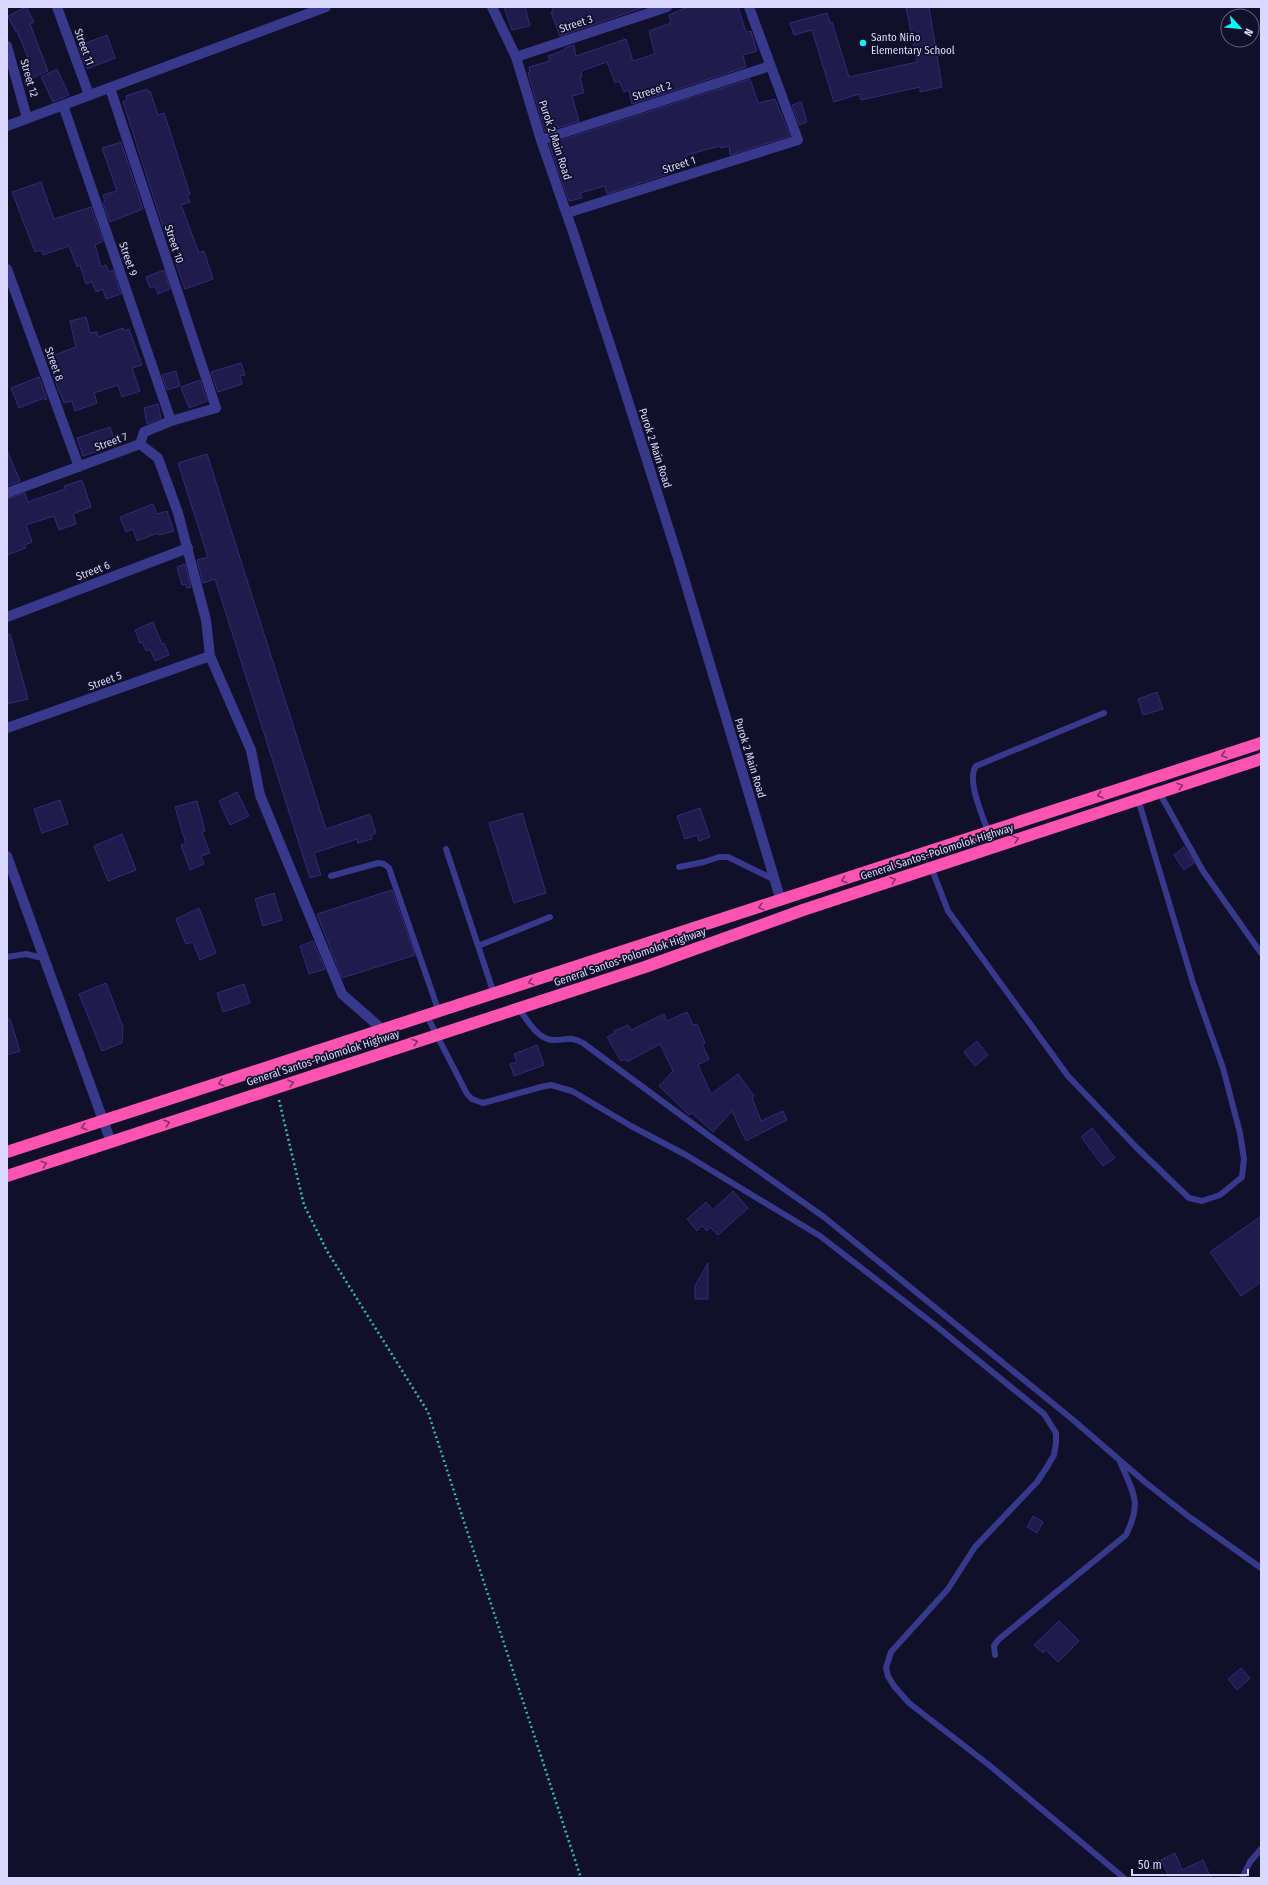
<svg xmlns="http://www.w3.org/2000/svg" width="1268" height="1885" font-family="'Fira Sans Condensed',sans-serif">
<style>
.building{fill:#201a4d;stroke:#342a7a}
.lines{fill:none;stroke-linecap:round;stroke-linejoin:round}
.path{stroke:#28c3ae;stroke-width:2.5;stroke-dasharray:2 3;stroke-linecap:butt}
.lane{stroke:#373a8c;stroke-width:6}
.street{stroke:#373a8c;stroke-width:10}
.highway{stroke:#ff53b2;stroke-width:12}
.oneway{stroke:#88316e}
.poi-dot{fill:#04f8ff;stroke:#120f2a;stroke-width:1.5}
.labels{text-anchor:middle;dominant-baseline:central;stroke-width:3.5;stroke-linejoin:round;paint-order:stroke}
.street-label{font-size:11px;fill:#dad8ff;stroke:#120f2a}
.poi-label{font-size:11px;fill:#dad8ff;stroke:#120f2a;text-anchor:start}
</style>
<rect width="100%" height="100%" fill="#120f2a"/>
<path class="building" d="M26,7L34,22L30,24L48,71L30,79L22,61L28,58L17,31L16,32L8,16Z
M504,7H525L530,26L512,30Z
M552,7H642V8L560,36L551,12L553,11Z
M688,7H738L746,32L751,31L757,51L743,55L746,67L632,104L629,90L624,92L619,81L615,83L607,62L581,71L582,77H580L584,93L572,96L579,121L545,132L528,73L530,72L529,67L550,61L548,56L565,50V48L574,45L576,56L626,39L633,61L655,54L649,31L671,23L669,15Z
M906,7H929L942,87L920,92V87L861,100L859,94L834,102L812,30L794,35L790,23L827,13L830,23L832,22L849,77L917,62Z
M107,35L115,58L87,69L78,46Z
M57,69L69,95L53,102L41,77Z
M750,79L758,103L775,99L790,136L730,155L729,146L721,148L720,146L686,155L688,161L666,167L668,174L607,194L605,186L580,193L582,198L569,201L549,144Z
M147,89L148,92L150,91L158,115L164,113L190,194L187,195L190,202L181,205L199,253L204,251L213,279L185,289L175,261L180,259L169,231L165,233L123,102L127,100L126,96Z
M801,102L807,122L799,125L792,105Z
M121,142L143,209L110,222L103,203L105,202L103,195L117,191L102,148Z
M41,182L54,219L91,207L103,241L95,245L101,267L106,265L109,272L113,270L121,294L106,299L103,289L96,292L92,282L86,284L80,265L77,267L69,246L43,255L41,250L35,252L12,192Z
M164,270L170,289L158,294L155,286L150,288L146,277Z
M86,317L90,333L97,332L98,337L123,328L124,331L129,329L142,365L132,368L140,391L122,397L118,385L94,393L97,403L75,411L72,401L64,403L61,394H60L52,372L57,370L52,356L76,347L70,321Z
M241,363L245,375L240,376L242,384L218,392L211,372Z
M176,371L180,386L167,390L162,375Z
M39,377L47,399L45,400L44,398L19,408L11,388Z
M200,380L207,401L189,408L181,387Z
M158,404L161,418L147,424L144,408Z
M110,427L116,445L83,456L77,438Z
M7,450L20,481L7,486Z
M207,454L326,829L370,814L376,833L371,835L372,839L358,843L357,839L314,853L321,875L310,878L215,579L203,583L197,560L208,557L178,463Z
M82,480L91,507L73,514L76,524L59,530L54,516L26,525L32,542L25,545L26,548L7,555V499L25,493L28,502L65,489L64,486Z
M153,504L157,514L167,511L174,531L159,535L158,533L137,541L133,529L126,532L120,517Z
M185,564L191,587L187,588L186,584L182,585L177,567Z
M153,622L162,644L164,643L169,655L155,661L150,649L146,651L142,642L140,643L135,630Z
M7,634H10L28,699L7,704Z
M1157,692L1163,709L1143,715L1138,699Z
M237,792L249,816L230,825L219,801Z
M60,800L68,824L42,833L34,809Z
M197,801L205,831L202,832L210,853L201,856L204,864L190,870L181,845L186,844L175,807Z
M700,808L710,837L699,841L697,835L685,839L677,816Z
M522,813L546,893L514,903L489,823Z
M122,834L136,870L108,881L94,846Z
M1184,847L1194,863L1184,870L1174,855Z
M392,890L415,955L342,978L317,914Z
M274,893L282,920L263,926L255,899Z
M199,908L216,953L200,960L193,942L186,944L176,919Z
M313,941L325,969L309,974L300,946Z
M106,983L123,1027L122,1043L102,1051L79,994Z
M244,984L250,1003L223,1012L217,993Z
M687,1012L693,1025L697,1024L705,1043L702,1044L709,1059L698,1065L711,1094L738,1074L754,1096L752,1098L761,1121L783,1111L787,1120L746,1141L732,1111L713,1132L692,1113L689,1115L659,1086L673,1071L660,1044L627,1062L626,1059L621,1061L607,1037L615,1033L614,1031L628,1025L631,1030L664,1014L667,1021Z
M7,1019H10L20,1051L7,1055Z
M977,1041L988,1055L975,1066L964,1052Z
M537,1045L544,1065L514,1076L510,1064L517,1062L514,1054Z
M1092,1128L1115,1158L1103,1166L1081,1137Z
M733,1191L748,1208L718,1235L710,1227L707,1231L702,1226L697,1231L687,1219L706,1202L713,1210Z
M1261,1216V1282L1241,1296L1210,1252Z
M708,1263V1299H695V1286Z
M1033,1516L1043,1522L1037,1533L1027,1527Z
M1059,1621L1079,1641L1058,1662L1046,1650L1043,1653L1034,1645Z
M1241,1668L1250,1678L1237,1690L1228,1679Z
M1175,1853L1182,1870L1203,1860L1211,1878H1166L1169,1876L1161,1860Z"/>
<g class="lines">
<path class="path" d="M279,1100L304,1205L327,1251L428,1412L581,1878"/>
<path class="lane" d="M1159,792L1203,871L1261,953
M988,832C983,816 966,780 976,766L1104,713
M446,849L494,994
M679,867L704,862L719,857H728L775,880
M931,867L948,911L1068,1076L1137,1148L1189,1198L1202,1201L1220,1195L1242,1177L1244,1159L1240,1133L1223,1068L1193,983L1138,799
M331,876L378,863L384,864L389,868L439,1012
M478,946L550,917
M7,957L26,954L43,958
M518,1008C527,1019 537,1039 552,1040C565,1041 570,1035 583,1043L712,1138L824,1217L1072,1419L1145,1482L1188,1516L1261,1568
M427,1016L467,1094L472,1099L483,1103L541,1087L551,1085L572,1091L631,1126L686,1155L820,1236L935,1325L1044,1414L1056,1433V1443L1054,1455L1047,1467L1037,1482L975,1547L948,1589L891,1652L886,1668L888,1676L894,1686L909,1703L989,1765L1124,1878
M995,1655L994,1646L998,1640L1126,1535C1142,1502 1134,1494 1120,1462
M1242,1878L1250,1862L1261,1849"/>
<path class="street" d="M57,7L89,95
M492,7L516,57L541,140L574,235L616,363L678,558L781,901
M7,46L27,118
M516,57L667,7
M63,105L171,421
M7,126L326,7
M541,140L770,66
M567,213L798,140L749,7
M7,269L79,467
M140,444L158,458L178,513L206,620L210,656L251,750L260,795L342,994L383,1030
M7,493L140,444L144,432L171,421L216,408L110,88
M7,617L188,548
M7,728L210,656
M7,856L111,1142"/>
<path class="highway" d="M7,1152L1261,743
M7,1176L645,967L803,910L1261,759"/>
</g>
<defs><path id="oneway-chevron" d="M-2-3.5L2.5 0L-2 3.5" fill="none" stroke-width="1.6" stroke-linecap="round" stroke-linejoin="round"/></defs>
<g class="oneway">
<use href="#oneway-chevron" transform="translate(1224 755) rotate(162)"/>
<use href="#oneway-chevron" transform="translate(1180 786) rotate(-18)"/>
<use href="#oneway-chevron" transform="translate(1100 795) rotate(162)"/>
<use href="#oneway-chevron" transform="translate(1016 839) rotate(-18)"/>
<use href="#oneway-chevron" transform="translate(844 880) rotate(162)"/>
<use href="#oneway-chevron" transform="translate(893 880) rotate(-18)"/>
<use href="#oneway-chevron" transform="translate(761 907) rotate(162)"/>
<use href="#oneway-chevron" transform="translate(531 982) rotate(162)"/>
<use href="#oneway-chevron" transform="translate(415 1042) rotate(-18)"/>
<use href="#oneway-chevron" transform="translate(221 1083) rotate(162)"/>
<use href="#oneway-chevron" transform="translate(291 1083) rotate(-18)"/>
<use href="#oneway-chevron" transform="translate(167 1123) rotate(-18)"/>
<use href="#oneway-chevron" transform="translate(84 1127) rotate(162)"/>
<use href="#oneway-chevron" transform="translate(44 1164) rotate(-18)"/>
</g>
<circle class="poi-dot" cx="863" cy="43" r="4"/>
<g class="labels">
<g class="street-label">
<text transform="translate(576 24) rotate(-18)">Street 3</text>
<text transform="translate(84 47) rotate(70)">Street 11</text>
<text transform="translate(29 78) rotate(74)">Street 12</text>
<text transform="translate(652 91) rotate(-18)">Streeet 2</text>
<text transform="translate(555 140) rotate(72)">Purok 2 Main Road</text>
<text transform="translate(679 165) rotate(-18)">Street 1</text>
<text transform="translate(174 244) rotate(72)">Street 10</text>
<text transform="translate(128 259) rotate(71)">Street 9</text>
<text transform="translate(54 364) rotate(70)">Street 8</text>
<text transform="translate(111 442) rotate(-20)">Street 7</text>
<text transform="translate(655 448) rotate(72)">Purok 2 Main Road</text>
<text transform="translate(93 571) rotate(-21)">Street 6</text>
<text transform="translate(105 681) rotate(-20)">Street 5</text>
<text transform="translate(750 758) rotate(73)">Purok 2 Main Road</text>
<text transform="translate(937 852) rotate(-18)">General Santos-Polomolok Highway</text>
<text transform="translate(630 957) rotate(-19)">General Santos-Polomolok Highway</text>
<text transform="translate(323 1058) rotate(-18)">General Santos-Polomolok Highway</text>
</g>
<g class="poi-label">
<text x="871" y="37">Santo Niño<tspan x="871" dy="13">Elementary School</tspan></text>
</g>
</g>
<rect width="1268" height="1885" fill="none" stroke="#dad8ff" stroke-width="16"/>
<g transform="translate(1240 28) rotate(117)"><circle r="19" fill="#120f2a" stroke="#625f7f"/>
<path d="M0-3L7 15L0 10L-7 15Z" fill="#04f8ff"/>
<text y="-6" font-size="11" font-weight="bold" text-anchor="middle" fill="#dad8ff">N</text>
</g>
<path d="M1132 1869v6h116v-6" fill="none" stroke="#dad8ff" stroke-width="2"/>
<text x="1138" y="1869" font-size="12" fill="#dad8ff" stroke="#120f2a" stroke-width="3" paint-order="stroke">50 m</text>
</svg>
